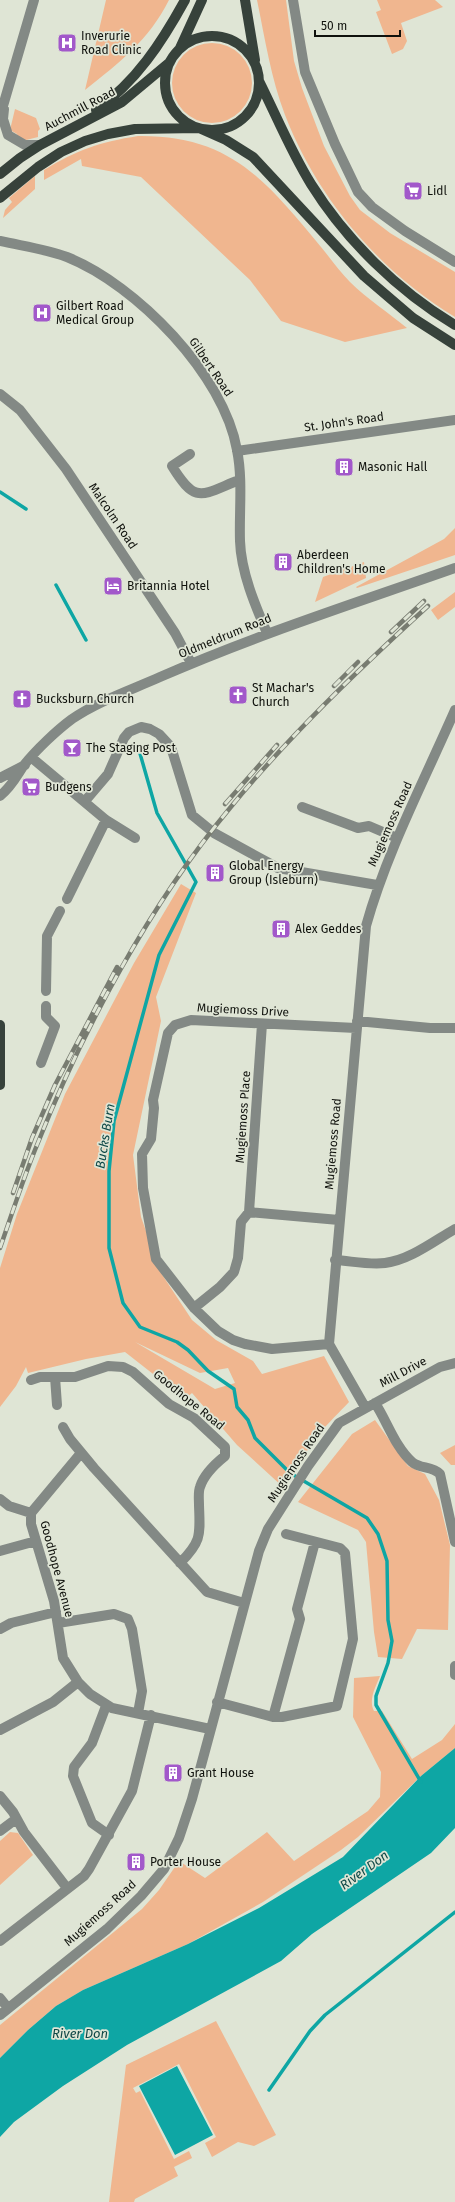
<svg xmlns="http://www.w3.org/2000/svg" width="455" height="2202" font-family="'Fira Sans',sans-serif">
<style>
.green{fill:#f0b68f;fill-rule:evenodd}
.water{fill:#0ea6a4}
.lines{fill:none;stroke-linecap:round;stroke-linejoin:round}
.stream{stroke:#0ea6a4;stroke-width:3.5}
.minor{stroke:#838985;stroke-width:10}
.major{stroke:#37423b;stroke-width:10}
.rail-casing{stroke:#787c71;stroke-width:4.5}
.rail{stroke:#dfe5d5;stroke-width:3;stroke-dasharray:9;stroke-linecap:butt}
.labels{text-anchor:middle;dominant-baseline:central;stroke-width:3.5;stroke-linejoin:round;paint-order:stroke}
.poi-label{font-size:12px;fill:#0f110c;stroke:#dfe5d5;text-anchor:start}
.street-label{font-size:12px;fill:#0f110c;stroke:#dfe5d5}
.water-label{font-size:13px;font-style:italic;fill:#0e4746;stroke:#dfe5d5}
</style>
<rect width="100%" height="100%" fill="#dfe5d5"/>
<path class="green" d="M106,0H169C149,40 119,63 85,90Z
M257,0H286L294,61L302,88L324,146L350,196L360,210L390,233L455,272V317C379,271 317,198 285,115C271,78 265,39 257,0Z
M377,0H435L443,7L401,23L407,41L403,49L392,54L376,12L381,10Z
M172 83a40 40 0 1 1 80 0a40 40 0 1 1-80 0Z
M15,109L36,118L40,129L38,131V137L26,140L18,138L17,134L10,130Z
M138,136C231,135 266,181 321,247C331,259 340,272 350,282C367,299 389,313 407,328L345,342L281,321L250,280L141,177L82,166L81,159L44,180V170C77,150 100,142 138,136Z
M35,176V189L3,218L5,210L12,202L9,198Z
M455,528V555L357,588L356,587L444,539Z
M364,562L366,578L315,602L323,577Z
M455,592V607L438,620L431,610Z
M181,884L196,893L156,997L161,1021L133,1155L141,1217L161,1273L192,1320L216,1340L253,1361L262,1374L324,1356L349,1402C329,1423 308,1442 298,1470L296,1468L283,1487L237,1445L192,1393L185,1399L125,1352L86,1359L28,1373L26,1367L16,1386L0,1407V1268L17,1214L65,1094L134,963ZM135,1342L200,1373L228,1368L235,1383L215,1389Z
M375,1420L408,1466L425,1474L439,1500L450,1545L448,1630L417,1629L402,1659L378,1657L374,1632L366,1542L358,1530L298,1502L352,1434Z
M455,1445V1465H451L440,1453Z
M380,1676C376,1686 368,1700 374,1711H382L412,1759L442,1740L455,1724V1748L421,1776L358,1837L341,1850L263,1902L188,1944L83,1990L56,2006L28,2030L0,2058V2025L142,1909L159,1890L179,1861L205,1878L267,1832L294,1861L368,1811L380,1797L381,1772L353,1717L354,1678Z
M10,1832L18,1833L33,1855L0,1885V1841Z
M216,2021L276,2135L254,2146L238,2142L212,2157L205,2143L216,2137L179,2064L133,2088L136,2093L140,2091L174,2159L189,2151L192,2158L174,2167L178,2176L135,2199L134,2202H109L126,2065Z"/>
<path class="water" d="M455,1748V1828L431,1853L312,1934L281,1961L127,2045L63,2086L14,2122L0,2137V2058L28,2030L56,2006L83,1990L188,1944L259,1908L343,1857L421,1776Z
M177,2066L213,2135L175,2155L139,2086Z"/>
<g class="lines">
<path class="stream" d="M0,492L26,509
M56,585L86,640
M139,750L157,813L196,882L159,955L114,1121L109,1171V1248L123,1303L140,1327L177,1342L188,1350L208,1371L234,1389L237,1407L248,1420L255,1438L290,1473L367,1518L378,1534L387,1561L388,1620L392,1641L388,1663L376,1696V1705L421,1782
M269,2090L310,2031L325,2015L455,1912"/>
<path class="minor" d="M293,0L305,72L335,144L358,192L372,207L405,231L455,262
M4,109L3,119L8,135L25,145H40
M0,116L34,0
M0,241C22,246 46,249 67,257C137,285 224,375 237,450C243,480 239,511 240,541C241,572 255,605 267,633
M0,394L20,410L66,469L175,633L191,663
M237,451L455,420
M190,454L172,466C196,505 201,495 239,480
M32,758L106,820L135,838
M0,778L25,765
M0,796C12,786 16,777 24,765C36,750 57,730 72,719C98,701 131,690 160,677C256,635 356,603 455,568
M85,801L108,774L124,738L129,732L141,727L150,729L159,734L171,747L192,815L214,833L278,868L377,885
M302,807L358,828L369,826L397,838
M67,899L106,820
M46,991L47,936L60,911
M357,1021L430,1028H455
M41,1063L55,1026L46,1017V1006
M249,1212L339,1220
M335,1260C351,1261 369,1265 385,1263C410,1260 434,1241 455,1229
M194,1308L220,1287L234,1272L238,1258L241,1222L249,1212L262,1024
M329,1344L272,1349L245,1344L233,1340L218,1331L194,1308L156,1259L143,1188L142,1154L151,1139L154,1108L153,1100L168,1033L175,1025L191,1020L356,1028
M55,1377L57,1405
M31,1380L40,1377H75L108,1366L123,1367L133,1372L169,1404L194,1418L225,1447V1456C215,1464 204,1474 200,1487C198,1492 199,1499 199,1505C200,1535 202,1541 180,1563
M375,1403C387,1421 395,1447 412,1462C420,1469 432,1466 440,1474L455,1542
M365,1407L329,1344L366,926C387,851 424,781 455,710
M63,1427L70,1439L94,1468L207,1592L244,1603
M81,1453L31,1513V1524L54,1601L63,1658L78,1682L90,1694L112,1708L210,1729
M0,1499L9,1506L31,1513
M0,1551L36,1541
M58,1623L114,1614L128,1619L132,1629L142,1691L138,1713
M0,1629L11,1623L56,1612
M455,1675V1666
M217,1702L273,1717H282L337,1706L353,1639L345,1553L340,1548L286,1534
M106,1706L92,1743L74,1767L73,1776L92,1823L109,1835
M273,1717L300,1619L297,1609L315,1542
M0,1730L53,1702L78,1682
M0,1796L13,1812L24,1832L67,1888
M0,1831L16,1819
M0,1941L84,1876L89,1869L132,1791L151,1715
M0,1998L8,2008
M0,2015L107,1929L141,1896L164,1869L179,1838L192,1799L259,1551L268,1529L308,1466L339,1423L440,1367L455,1363"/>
<path class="major" d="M245,0L255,60
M165 83a47 47 0 1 1 94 0a47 47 0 1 1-94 0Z
M180,48L202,0
M259,81C276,115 291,152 311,184C346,240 398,291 455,325
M96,110C136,82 162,42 185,0
M0,174L20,158L40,145L122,102L170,62
M0,198L38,167L61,152L85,141L108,134L135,129L199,128L226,140L253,157L364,276L413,318L455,345
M0,1025V1085"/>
<defs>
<path id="rail" d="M391,632L424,601
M334,686L358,662
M225,804L277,745
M13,1193L32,1138L55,1085L117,967
M0,1248C12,1214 23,1179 37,1145C83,1029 150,904 230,808C290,735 358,670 428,606"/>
</defs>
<use href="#rail" class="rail-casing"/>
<use href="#rail" class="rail"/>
</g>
<defs>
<symbol id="hospital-square" viewBox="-11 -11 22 22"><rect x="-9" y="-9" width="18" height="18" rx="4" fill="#a258ca" stroke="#dfe5d5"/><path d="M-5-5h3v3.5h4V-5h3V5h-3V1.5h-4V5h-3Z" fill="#fff"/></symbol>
<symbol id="supermarket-square" viewBox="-11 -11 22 22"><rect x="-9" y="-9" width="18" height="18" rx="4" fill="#a258ca" stroke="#dfe5d5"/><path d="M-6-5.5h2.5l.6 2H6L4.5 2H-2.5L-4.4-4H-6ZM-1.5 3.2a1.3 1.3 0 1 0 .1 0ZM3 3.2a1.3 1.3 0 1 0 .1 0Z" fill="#fff"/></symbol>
<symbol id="building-square" viewBox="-11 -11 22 22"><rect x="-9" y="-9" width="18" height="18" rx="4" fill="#a258ca" stroke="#dfe5d5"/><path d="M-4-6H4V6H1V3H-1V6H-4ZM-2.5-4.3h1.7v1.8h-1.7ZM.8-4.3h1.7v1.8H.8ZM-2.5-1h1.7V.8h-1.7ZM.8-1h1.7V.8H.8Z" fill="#fff"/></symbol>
<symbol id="hotel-square" viewBox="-11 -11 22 22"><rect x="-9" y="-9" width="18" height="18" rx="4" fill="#a258ca" stroke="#dfe5d5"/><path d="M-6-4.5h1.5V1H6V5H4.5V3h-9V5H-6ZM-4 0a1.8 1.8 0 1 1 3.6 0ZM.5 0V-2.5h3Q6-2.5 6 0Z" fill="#fff"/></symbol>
<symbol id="church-square" viewBox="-11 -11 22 22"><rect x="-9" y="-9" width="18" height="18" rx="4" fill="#a258ca" stroke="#dfe5d5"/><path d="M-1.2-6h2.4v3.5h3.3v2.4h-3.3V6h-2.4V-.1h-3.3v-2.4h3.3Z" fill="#fff"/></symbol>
<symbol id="bar-square" viewBox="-11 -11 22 22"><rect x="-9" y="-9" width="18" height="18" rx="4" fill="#a258ca" stroke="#dfe5d5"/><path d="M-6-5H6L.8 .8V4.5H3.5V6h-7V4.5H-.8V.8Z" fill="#fff"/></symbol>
</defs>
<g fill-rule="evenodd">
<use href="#hospital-square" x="56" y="32" width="22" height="22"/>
<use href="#supermarket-square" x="402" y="180" width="22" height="22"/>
<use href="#hospital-square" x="31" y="302" width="22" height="22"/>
<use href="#building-square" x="333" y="456" width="22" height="22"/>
<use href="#building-square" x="272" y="551" width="22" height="22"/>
<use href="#hotel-square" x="102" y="575" width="22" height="22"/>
<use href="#church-square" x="227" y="684" width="22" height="22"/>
<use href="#church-square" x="11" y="688" width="22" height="22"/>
<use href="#bar-square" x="61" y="737" width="22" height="22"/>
<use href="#supermarket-square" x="20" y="776" width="22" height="22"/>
<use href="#building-square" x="204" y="862" width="22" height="22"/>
<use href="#building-square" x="270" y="918" width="22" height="22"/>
<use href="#building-square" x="162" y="1762" width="22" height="22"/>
<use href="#building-square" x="125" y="1851" width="22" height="22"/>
</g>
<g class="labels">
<g class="poi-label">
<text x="81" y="36">Inverurie<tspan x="81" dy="14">Road Clinic</tspan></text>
<text x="427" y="191">Lidl</text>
<text x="56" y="306">Gilbert Road<tspan x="56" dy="14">Medical Group</tspan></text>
<text x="358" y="467">Masonic Hall</text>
<text x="297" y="555">Aberdeen<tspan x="297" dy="14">Children's Home</tspan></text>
<text x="127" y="586">Britannia Hotel</text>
<text x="252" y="688">St Machar's<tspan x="252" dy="14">Church</tspan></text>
<text x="36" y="699">Bucksburn Church</text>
<text x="86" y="748">The Staging Post</text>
<text x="45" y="787">Budgens</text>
<text x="229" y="866">Global Energy<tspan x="229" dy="14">Group (Isleburn)</tspan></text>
<text x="295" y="929">Alex Geddes</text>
<text x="187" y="1773">Grant House</text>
<text x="150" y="1862">Porter House</text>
</g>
<g class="street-label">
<text transform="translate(80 109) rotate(-28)">Auchmill Road</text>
<text transform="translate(211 367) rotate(56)">Gilbert Road</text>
<text transform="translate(344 422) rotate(-8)">St. John's Road</text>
<text transform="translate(113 516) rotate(56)">Malcolm Road</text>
<text transform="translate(225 636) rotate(-22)">Oldmeldrum Road</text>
<text transform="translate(390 824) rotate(-66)">Mugiemoss Road</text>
<text transform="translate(243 1010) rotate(3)">Mugiemoss Drive</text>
<text transform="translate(243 1117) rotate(-86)">Mugiemoss Place</text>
<text transform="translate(333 1144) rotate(-85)">Mugiemoss Road</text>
<text transform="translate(403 1372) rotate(-28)">Mill Drive</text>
<text transform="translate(189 1400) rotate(39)">Goodhope Road</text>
<text transform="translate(296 1463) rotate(-56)">Mugiemoss Road</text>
<text transform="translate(57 1569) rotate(75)">Goodhope Avenue</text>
<text transform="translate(100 1913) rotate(-42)">Mugiemoss Road</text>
</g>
<g class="water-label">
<text transform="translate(105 1136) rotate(-81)">Bucks Burn</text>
<text transform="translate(364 1870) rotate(-36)">River Don</text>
<text x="80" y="2033">River Don</text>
</g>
</g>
<path d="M315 30v6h85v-6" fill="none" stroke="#0f110c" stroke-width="2"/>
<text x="321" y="30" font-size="12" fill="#0f110c" stroke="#dfe5d5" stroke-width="3" paint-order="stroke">50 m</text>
</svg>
